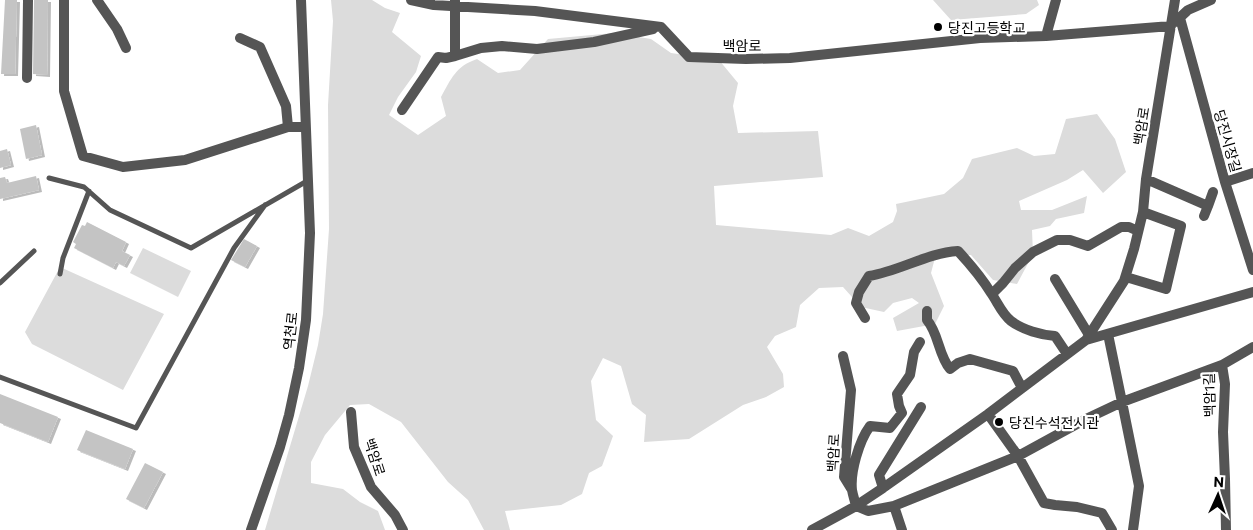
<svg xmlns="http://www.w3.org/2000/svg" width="1253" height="530" font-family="Commissioner,'Noto Sans KR',sans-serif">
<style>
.green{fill:#dcdcdc}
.building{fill:#c4c4c4;filter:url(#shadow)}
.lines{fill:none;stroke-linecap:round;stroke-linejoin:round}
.service{stroke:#555;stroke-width:5}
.minor{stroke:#555;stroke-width:10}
.tertiary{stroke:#555;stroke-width:10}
.poi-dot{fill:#000;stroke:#fff;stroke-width:2}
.labels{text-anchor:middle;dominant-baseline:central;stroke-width:4.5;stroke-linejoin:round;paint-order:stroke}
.poi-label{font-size:14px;fill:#000;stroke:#fff;text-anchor:start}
.street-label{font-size:14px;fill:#000;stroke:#fff}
</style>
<defs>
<filter id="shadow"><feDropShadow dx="3" dy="2" stdDeviation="0" flood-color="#0004"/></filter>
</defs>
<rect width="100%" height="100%" fill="#fff"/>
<path class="green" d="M331,0H372L385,8L400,13L392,32L421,56L416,72L398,97L389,115L418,135L446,116L441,97C451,79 456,66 477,59L498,73L520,70L548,39L614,33L651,39L671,53L719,60L738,83L733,106L738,133L818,131L823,177L714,186L716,225L831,235L848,228L869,236L893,222L897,211L896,204L944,194L963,178L972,159L1017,148L1034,156L1055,154L1066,119L1097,114L1115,139L1126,172L1103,193L1083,170L1067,180L1019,201L1021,210H1052L1087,196L1084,213L1056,219L1050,226L1032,230L1033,254L1017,284L993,280L971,255L936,254L931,273L944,306L935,324L897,331L893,318L919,303L912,298L893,303L884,312L861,307L843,287L819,288L800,305L796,327L775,336L767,347L783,374L784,387L766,397L743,405L689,439L644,442L646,415L632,404L621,366L603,358L591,381L596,420L613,436L602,466L589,473L582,494L561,505L505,511L510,530H484L468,500L448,482L401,422L369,404L350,405L325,435L311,462V483L343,489L360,502L378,511L385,530H265L308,386L318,345L323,314L329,229L328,105L333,21Z
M933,0H1037L1039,5L1026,14L951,20Z
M143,248L191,271L178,297L130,273Z
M60,267L164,314L123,390L32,344L25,332Z"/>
<path class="building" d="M5,0H17L15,74H1Z
M34,0H48L47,75L33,74Z
M36,125L42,155L26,159L20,129Z
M7,149L11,165L0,168V151Z
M36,176L39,190L0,199V178L5,177L7,183Z
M87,222L126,242L122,251L130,255L124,266L116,262L113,268L74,248L76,244L73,242L82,225L85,226Z
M244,239L257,246L245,267L231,260Z
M0,394L58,417L48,442L0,423Z
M86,430L133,449L125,469L77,450Z
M145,463L163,472L144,508L126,499Z"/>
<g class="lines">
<path class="service" d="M49,178L84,187L110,210L191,248L307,181
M60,274L63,258L89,191
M0,283L34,251
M0,377L136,428L234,248L265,205"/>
<path class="minor" d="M64,0V91L83,156L123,167L185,160L288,127H305
M97,0L117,29L126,48
M411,0L434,5L535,11L661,27
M1180,18L1225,182L1253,270
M1175,22L1188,10L1211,0
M661,27L689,57L746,59L790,58L980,38L1046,36L1171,26
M1046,36L1056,0
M240,38L260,47L286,106L288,127
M455,56L481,48L502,46L537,49L594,42L653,29
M27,78L28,0
M402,110L438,57L446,58L455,56V1
M1146,179L1208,206L1204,216
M1225,182L1253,173
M1208,206L1213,192
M1126,277L1166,289L1181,226L1143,212
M1055,279L1089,335
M992,294L1003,283L1015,268L1033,252L1057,240H1070L1088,246L1121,227H1129L1138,231
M927,311V320C939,334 938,354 950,369L958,363L970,359L1013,371L1022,388
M865,318L856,303L859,292L869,276C900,271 927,253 958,251C970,264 982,278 991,293C998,303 1002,314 1011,321C1023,330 1041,335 1055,336L1067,354
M1086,340L1253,292
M920,342L914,352L910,375L897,394L899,406L902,413L890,428L870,426C859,441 850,472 852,490C853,496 855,501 856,506L868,511L894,506L1018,456L1086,419L1122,402L1108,334
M843,356L851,390L844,477L852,490
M1222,365L1253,347
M351,412L354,447L371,487L395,515L403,530
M988,414L1018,456L1044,503L1055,505L1077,507L1102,513L1112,530
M883,488L879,475L921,407
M894,506L902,530
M812,530L856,506L883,488L988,414L1086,340L1124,281L1134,249L1143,212L1146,179L1175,0
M1133,530L1139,486L1122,402L1222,365L1225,384L1223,432L1225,479L1226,530"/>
<path class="tertiary" d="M251,530L280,447L289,415L299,368L306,320L310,233L301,0"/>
</g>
<g class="poi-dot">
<circle cx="938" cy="27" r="5"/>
<circle cx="999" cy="422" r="5"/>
</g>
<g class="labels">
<g class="poi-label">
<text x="948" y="27">당진고등학교</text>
<text x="1009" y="422">당진수석전시관</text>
</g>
<g class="street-label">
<text x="742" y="45">백암로</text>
<text transform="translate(1141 126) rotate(-81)">백암로</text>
<text transform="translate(1228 141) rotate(74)">당진시장길</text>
<text transform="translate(290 331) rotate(-84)">역천로</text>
<text transform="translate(1209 395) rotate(-91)">백암1길</text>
<text transform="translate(833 453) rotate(-87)">백암로</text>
<text transform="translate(375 457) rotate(72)">백암로</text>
</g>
</g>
<g transform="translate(1218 495) rotate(3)" stroke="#ffffff" stroke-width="4" paint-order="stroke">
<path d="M0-4L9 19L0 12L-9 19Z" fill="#000000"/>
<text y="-8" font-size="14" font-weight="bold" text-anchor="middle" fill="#000000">N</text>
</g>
</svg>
